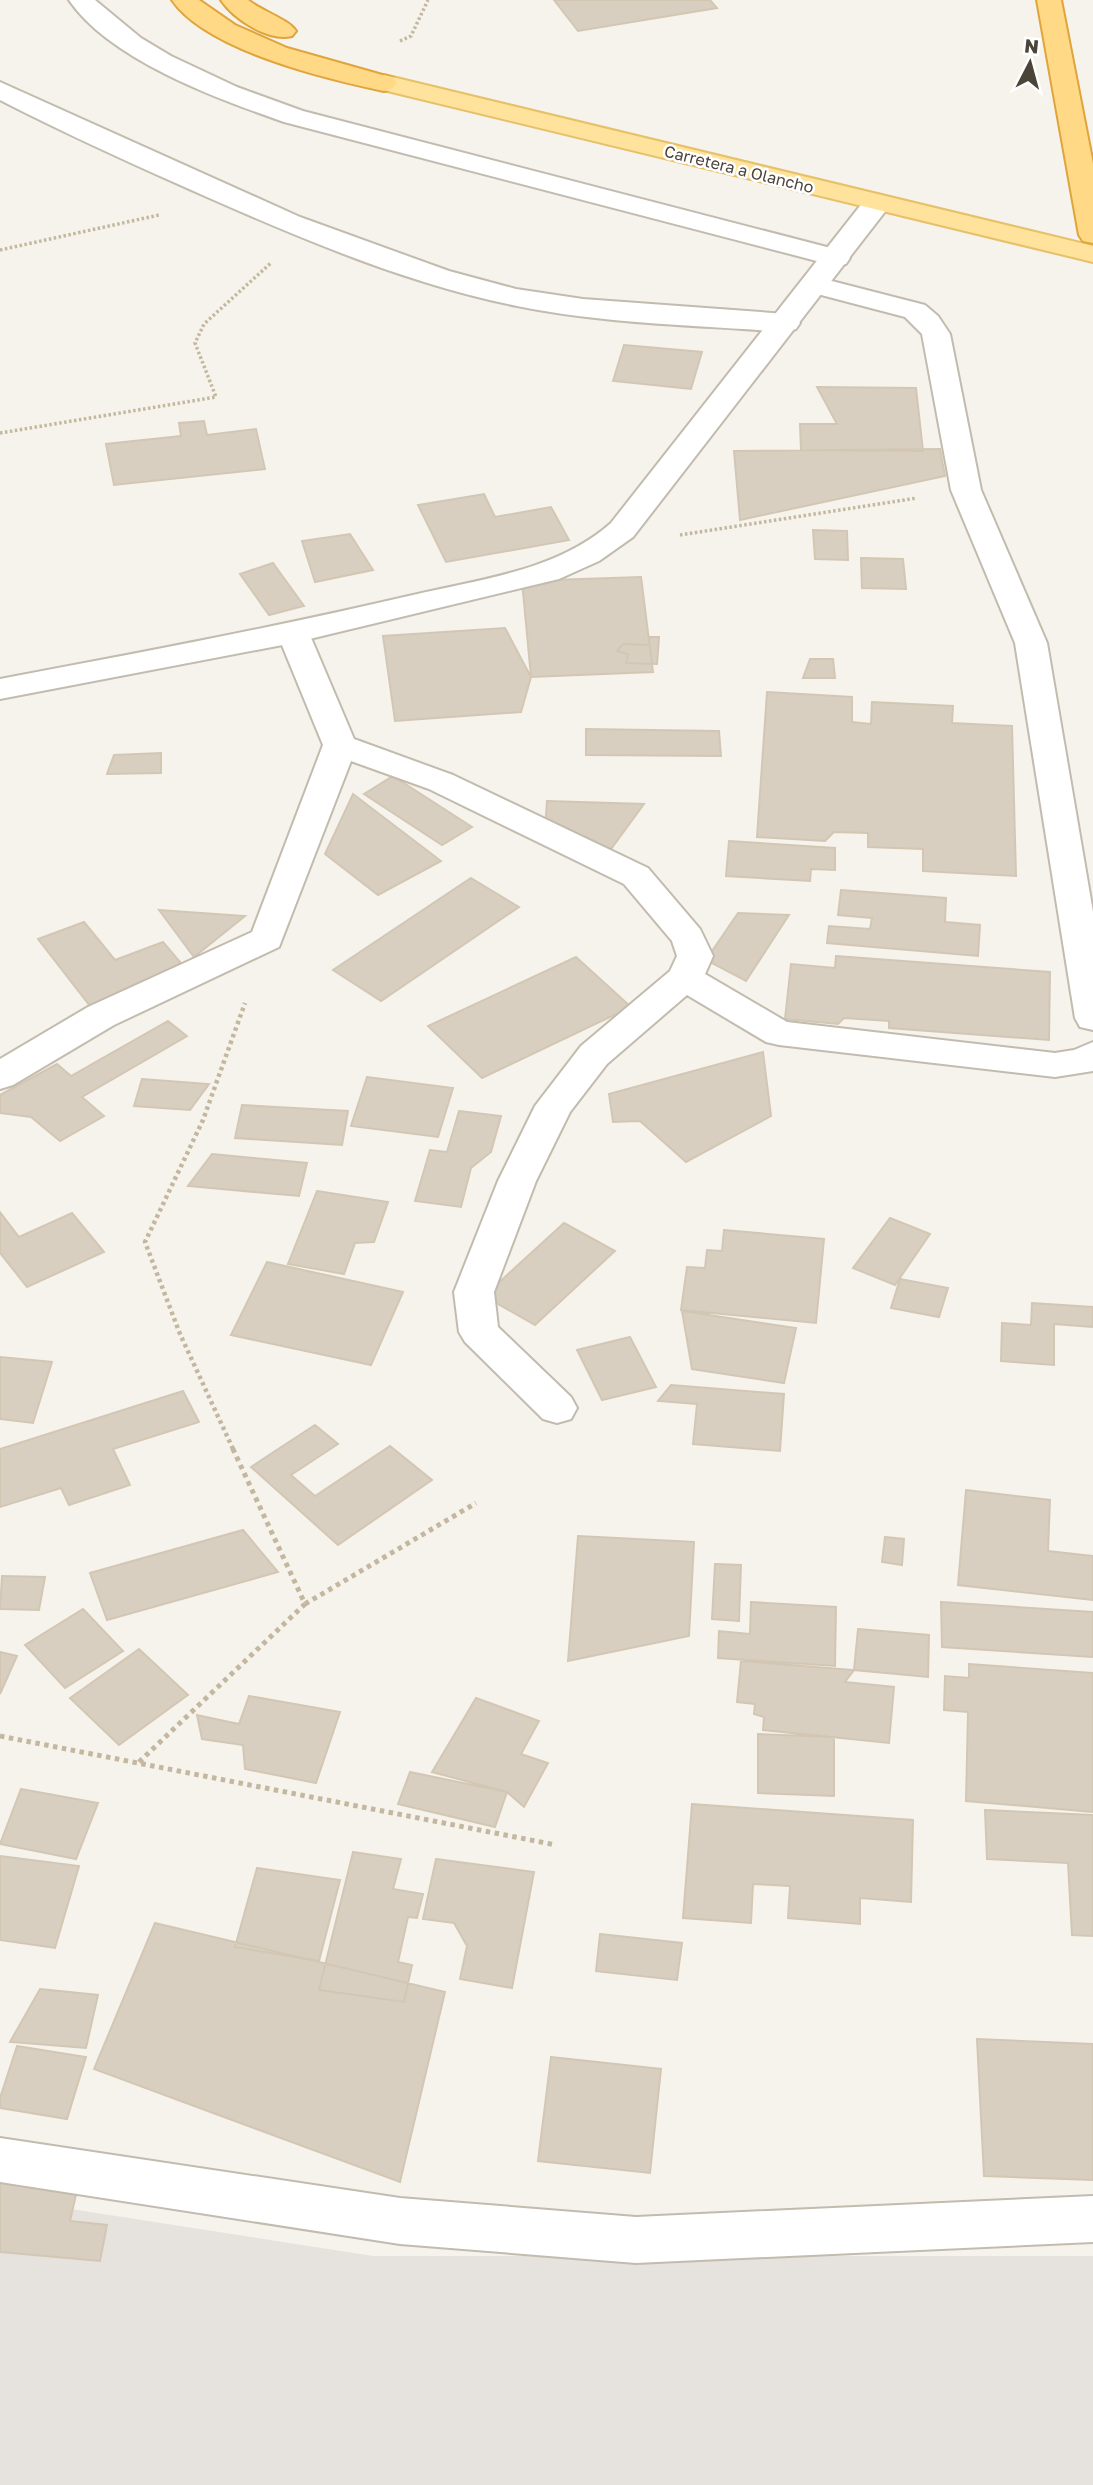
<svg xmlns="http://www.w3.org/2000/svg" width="1093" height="2485" font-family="'Golos Text',sans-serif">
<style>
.industrial{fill:#e6e2dd}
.building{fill:#d8cfc1;stroke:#d3c7b4;stroke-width:2}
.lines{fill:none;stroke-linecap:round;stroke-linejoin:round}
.minor-casing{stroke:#c2bbae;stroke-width:4}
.tertiary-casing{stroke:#c2bbae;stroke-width:4}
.primary-casing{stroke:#e6c16a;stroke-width:4}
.trunk-casing{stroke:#e0a43c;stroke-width:4}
.path-far2{stroke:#c4b79f;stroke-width:3.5;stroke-dasharray:2.5 2.5;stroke-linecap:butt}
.path-far1{stroke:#c4b79f;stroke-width:4.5;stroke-dasharray:3.5 3.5;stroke-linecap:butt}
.path{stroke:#c4b79f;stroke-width:5;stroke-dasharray:4.5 4.5;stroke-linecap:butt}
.minor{fill:#fff;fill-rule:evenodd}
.tertiary{fill:#fff;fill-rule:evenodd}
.primary{fill:#ffe39c;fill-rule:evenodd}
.trunk{fill:#ffd985;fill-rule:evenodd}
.labels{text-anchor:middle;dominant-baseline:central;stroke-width:5;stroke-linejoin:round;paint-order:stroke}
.far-street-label{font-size:16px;fill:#4b4439;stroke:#fff}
</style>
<rect width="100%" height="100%" fill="#f6f3ec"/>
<path class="industrial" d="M0,2198L373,2256H1093V2485H0Z"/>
<path class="building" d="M554,0H710L717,8L578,31Z
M624,345L702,352L691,389L613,381Z
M817,387L916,388L923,451L801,450L800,424H837Z
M204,421L207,435L256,429L265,469L114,485L106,444L181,436L179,423Z
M940,449L945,476L740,520L734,451Z
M484,494L495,517L551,507L569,540L446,562L418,505Z
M813,530L847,531L848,560L815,559Z
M350,534L373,570L315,582L302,541Z
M861,558L903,559L906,589L862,588Z
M273,563L304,606L269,615L240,574Z
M641,577L653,672L531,677L522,581Z
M505,628L531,677L521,712L395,721L383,636Z
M650,637H659L657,664L626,663L628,654L617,651L623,644L649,645Z
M810,659H833L835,678H803Z
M767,692L852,697V722L871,724L872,702L953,706L952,723L1012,726L1016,876L923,871V849L868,847V833L834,832L825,841L757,837Z
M586,729L719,731L721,756L586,755Z
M161,753V773L107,774L114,755Z
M393,776L472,827L442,845L364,794Z
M353,794L441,861L378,895L325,854Z
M547,801L644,804L611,849L545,829Z
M729,841L835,848V870L811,869L810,881L726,876Z
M471,878L519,907L381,1001L333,970Z
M841,890L946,898L945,922L980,925L978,956L827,943L829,926L870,929L872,918L838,915Z
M159,910L245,916L194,957Z
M738,913L789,915L746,981L706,960Z
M84,922L115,960L163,942L186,969L90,1006L38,939Z
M836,956L1050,972L1049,1040L889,1028V1021L844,1018L838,1024L785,1019L791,964L835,968Z
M576,957L631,1007L482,1078L428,1026Z
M168,1021L187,1036L82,1097L104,1116L60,1141L31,1117L0,1113V1095L57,1064L71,1076Z
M763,1052L771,1116L686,1162L640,1121L613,1122L609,1094Z
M367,1077L453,1088L438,1137L351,1126Z
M142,1079L209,1084L190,1110L134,1106Z
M242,1105L348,1111L342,1145L235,1138Z
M459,1111L501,1116L491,1152L471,1168L461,1207L415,1201L430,1150L447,1152Z
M212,1154L307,1163L299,1196L188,1186Z
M317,1191L388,1202L374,1242L355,1243L344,1274L288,1264Z
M0,1212L19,1237L72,1213L104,1252L27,1287L0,1253Z
M890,1218L930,1234L895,1285L853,1268Z
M564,1223L615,1251L535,1325L484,1296Z
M724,1230L824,1239L816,1323L681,1310L687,1267L705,1268L707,1250L722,1251Z
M267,1262L403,1292L371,1365L231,1335Z
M900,1279L948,1288L939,1317L891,1308Z
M1032,1303L1093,1307V1327L1054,1324V1365L1001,1361L1002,1323L1031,1325Z
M682,1311L796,1328L784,1383L692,1369Z
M630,1337L656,1387L602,1400L577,1350Z
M0,1357L52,1362L33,1423L0,1419Z
M671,1385L784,1394L780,1451L693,1444L697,1404L658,1401Z
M183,1391L199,1422L113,1449L130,1485L69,1505L61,1488L0,1507V1449Z
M315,1425L338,1444L291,1475L315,1496L390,1446L432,1480L338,1545L251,1467Z
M966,1490L1050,1500L1048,1551L1093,1556V1600L958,1585Z
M243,1530L278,1572L107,1620L90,1573Z
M578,1536L694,1542L689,1636L568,1661Z
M885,1537L904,1539L902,1565L882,1562Z
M715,1564L741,1565L739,1621L712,1619Z
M2,1576L45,1577L39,1610L0,1609Z
M751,1602L836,1607L835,1666L718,1658L719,1631L750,1634Z
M941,1602L1093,1612V1657L942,1647Z
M83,1609L123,1651L65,1688L25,1645Z
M858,1629L929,1635L928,1677L854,1670Z
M139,1649L188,1695L119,1745L70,1698Z
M0,1652L17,1656L0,1694Z
M741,1661L854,1670L845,1682L894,1687L889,1743L763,1730L764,1717L754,1714L755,1704L737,1702Z
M969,1664L1093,1673V1812L966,1801L968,1712L944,1710L945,1676L969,1678Z
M249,1696L340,1712L316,1783L245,1769L243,1745L202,1739L197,1715L239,1724Z
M476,1698L539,1721L521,1754L548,1763L524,1807L507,1792L432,1772Z
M758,1734L834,1737V1796L758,1793Z
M410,1772L507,1792L495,1827L398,1804Z
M21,1789L98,1803L76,1859L0,1844Z
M692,1804L913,1820L911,1902L860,1898V1924L788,1918L790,1886L753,1884L751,1923L683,1918Z
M985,1810L1093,1815V1936L1072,1935L1068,1863L987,1859Z
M353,1852L401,1859L393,1889L423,1894L417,1918L408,1917L398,1962L412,1965L404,2002L319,1990Z
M0,1856L79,1866L55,1948L0,1940Z
M436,1859L534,1872L512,1988L460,1979L467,1946L454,1923L423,1919Z
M257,1868L340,1880L319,1961L235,1947Z
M155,1923L445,1992L400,2182L94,2069Z
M600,1934L682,1943L677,1980L596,1971Z
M40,1989L98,1995L86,2048L10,2042Z
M977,2039L1093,2044V2180L984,2176Z
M17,2046L86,2057L67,2119L0,2108V2098Z
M551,2057L661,2069L650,2173L538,2161Z
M0,2180L78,2186L70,2221L107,2225L100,2261L0,2252Z"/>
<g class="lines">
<defs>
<path id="minor" d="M69,0H95L141,38L171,56L237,87L303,111L846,252L850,258L846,264L836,266L284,122C218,99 110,60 69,0Z
M0,82L300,217L449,271L516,289L583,299L786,314L796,317L800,323L796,329L786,332C696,325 605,324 517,306C409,284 307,241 207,197C137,166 68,135 0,100Z
M816,277L925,305L938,316L950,334L981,490L1047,643L1093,912V1030L1080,1027L1075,1018L1015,643L951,490L922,334L905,317L806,291L802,285L806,279Z
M293,623L304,626L309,633L354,739L453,775L648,868L700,929L713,956L705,974L787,1022L1055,1053L1074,1050L1093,1042V1071L1055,1077L779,1045L766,1042L687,995L607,1064L570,1112L536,1181L494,1292L498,1327L571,1397L577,1408L571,1419L557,1423L543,1419L465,1342L459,1332L454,1292L498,1181L535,1106L581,1046L670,971L677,956L672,941L624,884L429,789L351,761L279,947L114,1025L13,1085L0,1089V1059L88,1007L252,932L323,745L277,633L282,626Z
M0,2138L400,2198L636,2217L1093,2196V2242L636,2263L400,2244L0,2182Z"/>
<path id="tertiary" d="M877,195L887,197L891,203L887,209L633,537L599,561L559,579L293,643L0,699V679C138,653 276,627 413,595C480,579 557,571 611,523L867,197Z"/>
<path id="primary" d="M384,75L1093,246V262L375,88L371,83L375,78Z"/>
<path id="trunk" d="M172,0H199L235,25L287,48L393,78L397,83L393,88L384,91C327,79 206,50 172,0Z
M221,0H248C261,11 288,19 296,31L292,36C268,42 234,19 221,0Z
M1037,0H1061L1093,164V243L1083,241L1079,235Z"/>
</defs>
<use href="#minor" class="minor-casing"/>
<use href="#tertiary" class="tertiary-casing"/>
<use href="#primary" class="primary-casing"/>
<use href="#trunk" class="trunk-casing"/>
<path class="path-far2" d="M400,41L411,36L428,0
M0,250L159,215
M0,433L216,397L195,343L204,324L272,262
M680,535L917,498"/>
<path class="path-far1" d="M233,1449L180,1334L145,1242L203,1120L245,1003"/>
<path class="path" d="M305,1604L476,1503
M0,1736L556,1845
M139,1762L305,1604L232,1447"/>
<use href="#minor" class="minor"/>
<use href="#tertiary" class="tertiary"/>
<use href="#primary" class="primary"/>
<use href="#trunk" class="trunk"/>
</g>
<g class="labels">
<g class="far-street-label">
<text transform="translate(739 169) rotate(14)">Carretera a Olancho</text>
</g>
</g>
<g transform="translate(1030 63) rotate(6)" stroke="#ffffff" stroke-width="5" paint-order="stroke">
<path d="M0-5L12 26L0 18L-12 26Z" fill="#4b4439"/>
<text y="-10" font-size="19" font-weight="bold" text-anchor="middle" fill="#4b4439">N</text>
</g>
</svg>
